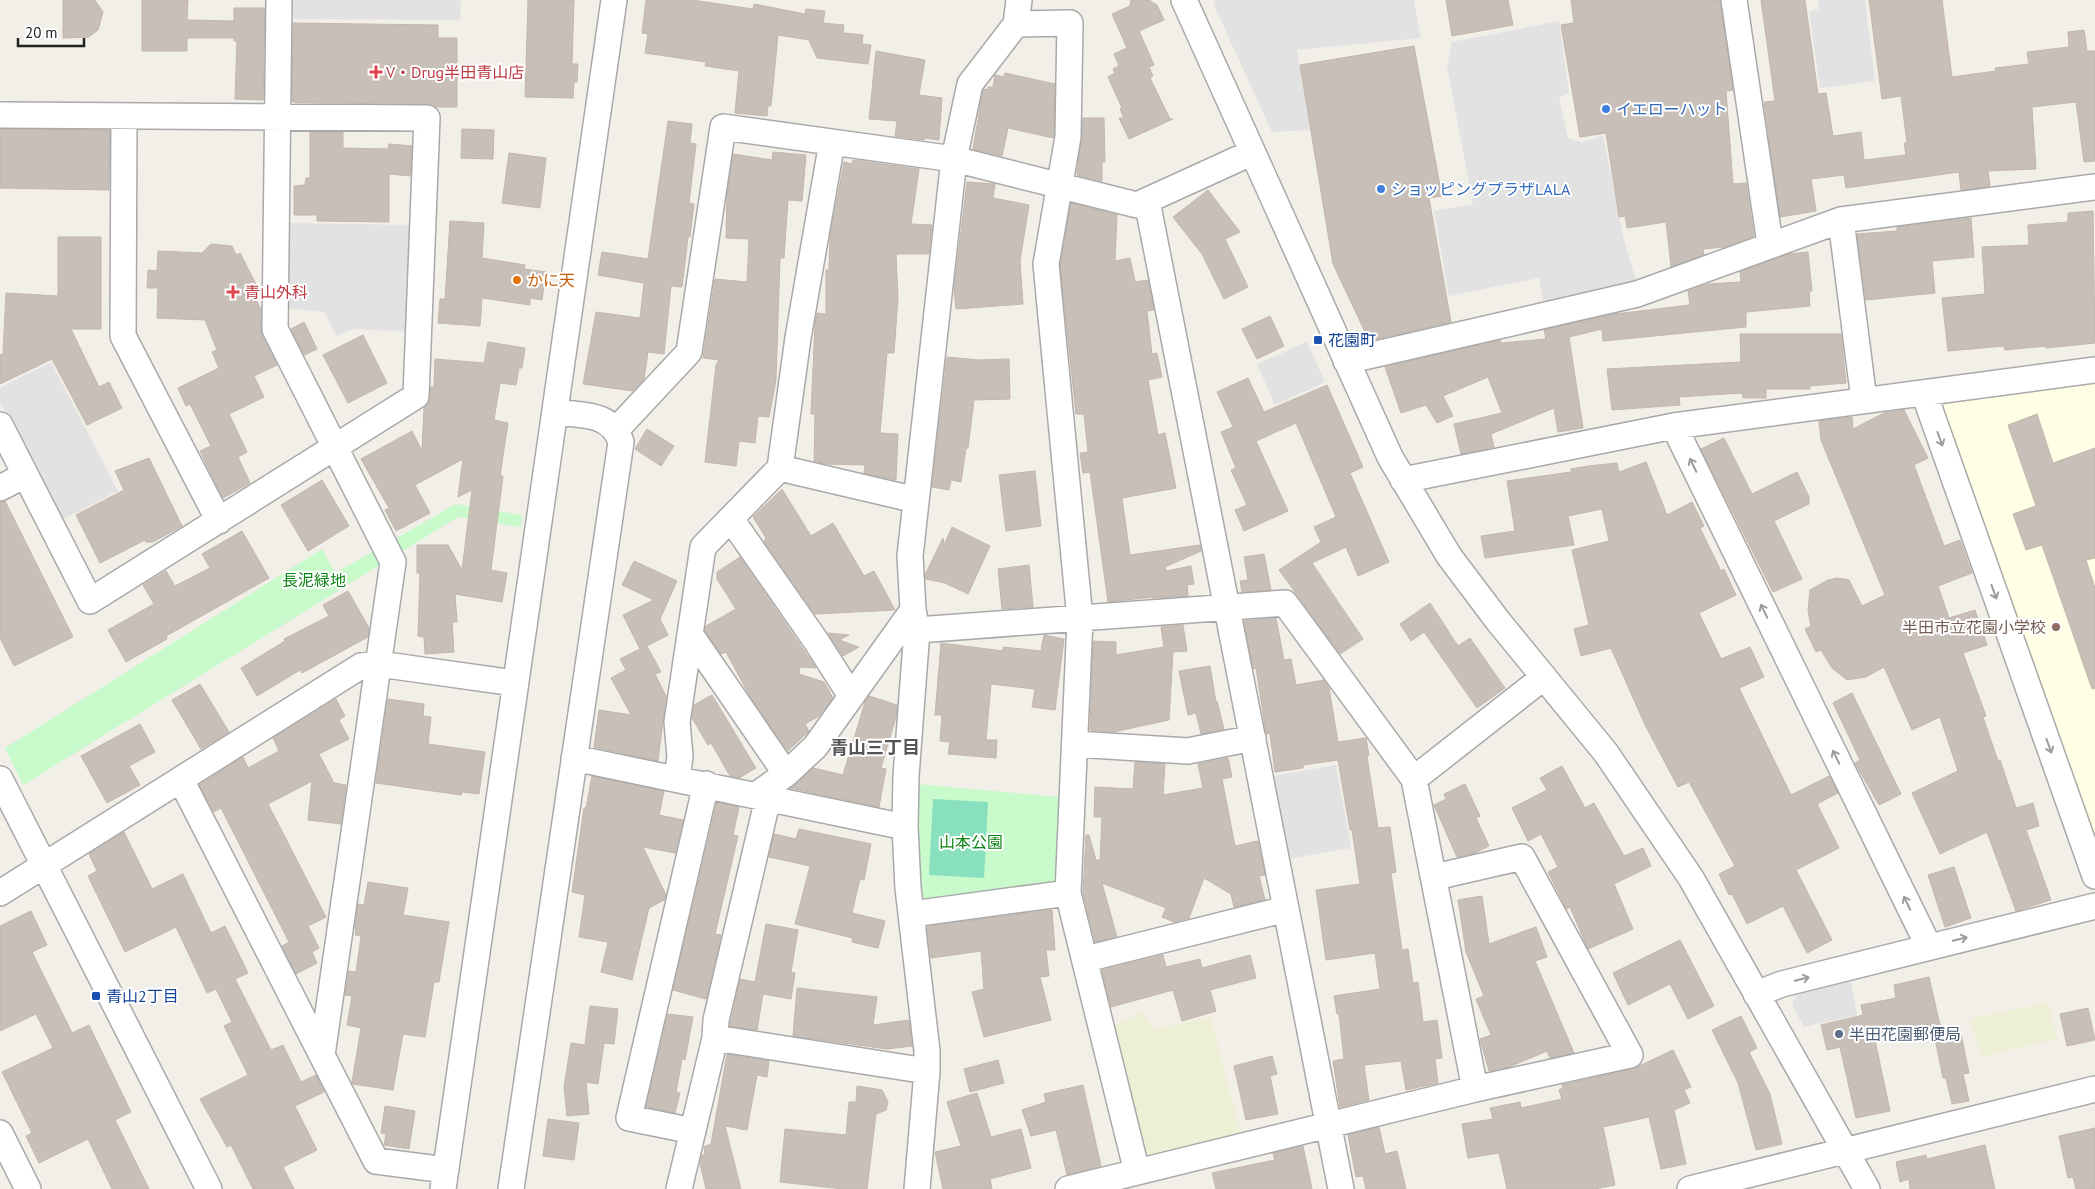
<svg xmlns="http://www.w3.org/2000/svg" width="2095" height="1189" font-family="'PT Sans','Noto Sans JP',sans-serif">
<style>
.education{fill:#ffffe5}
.farmland{fill:#eef0d5}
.park{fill:#c8facc}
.pitch{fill:#88e0be}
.parking{fill:#e2e2e2}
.building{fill:#c7bfb8;stroke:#c4b6ab}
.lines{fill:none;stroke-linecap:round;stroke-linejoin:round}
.minor-casing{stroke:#a9a9a9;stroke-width:28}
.minor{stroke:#fff;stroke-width:25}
.oneway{stroke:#9c9c9c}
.health-dot{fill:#e0444e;stroke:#fff;stroke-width:2}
.shop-dot{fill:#3f7fe0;stroke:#fff;stroke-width:2}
.food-dot{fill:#e8710a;stroke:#fff;stroke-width:2}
.transit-dot{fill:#1a4fb4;stroke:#fff;stroke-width:2}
.education-dot{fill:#8d6e63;stroke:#fff;stroke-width:2}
.service-dot{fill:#5c6f8a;stroke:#fff;stroke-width:2}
.labels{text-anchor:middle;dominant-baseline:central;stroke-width:4;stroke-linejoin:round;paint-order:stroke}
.health-label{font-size:16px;fill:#be3a42;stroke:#fff;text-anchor:start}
.shop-label{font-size:16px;fill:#366cbe;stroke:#fff;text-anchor:start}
.food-label{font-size:16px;fill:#c56008;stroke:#fff;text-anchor:start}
.transit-label{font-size:16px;fill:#164399;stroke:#fff;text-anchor:start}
.park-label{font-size:16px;fill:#0c8416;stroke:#fff}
.education-label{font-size:16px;fill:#785e54;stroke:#fff;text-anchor:end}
.service-label{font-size:16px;fill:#4e5e75;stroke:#fff;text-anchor:start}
.neighbourhood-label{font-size:18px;font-weight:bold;fill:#555;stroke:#fff}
</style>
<rect width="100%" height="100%" fill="#f2efe9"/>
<path class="education" d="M2095,382V842L1940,412L1946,402Z"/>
<path class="farmland" d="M2048,1002L2057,1039L1982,1057L1969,1019Z
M1143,1012L1154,1029L1211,1017L1242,1138L1157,1158L1142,1151L1113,1026Z"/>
<path class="park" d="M456,504L522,515L521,527L458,517L23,785L5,748L322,549L335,573Z
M917,784L1059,797L1058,878L1049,885L929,901L919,894Z"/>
<path class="pitch" d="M933,799L988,802L984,878L929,875Z"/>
<path class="parking" d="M291,0H461L460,20L291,19Z
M1215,0H1414L1421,38L1297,50L1310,130L1272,132L1213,3Z
M1818,0H1865L1875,81L1820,88L1809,11L1819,9Z
M1559,21L1569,93L1559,98L1568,138L1582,142L1603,136L1624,240L1637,284L1544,303L1539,278L1449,296L1434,211L1473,204L1447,67L1452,42Z
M286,223L415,225L412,332L353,329L337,336L324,312L286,308Z
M1307,342L1325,382L1275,405L1257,364Z
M51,362L118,491L62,520L0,402V388Z
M1336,765L1351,848L1288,859L1273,776Z
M1850,978L1857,1015L1804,1027L1792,1005L1798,991Z"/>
<path class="building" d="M63,0H95L103,12L98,30L89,37L63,38Z
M142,0H188L187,20L234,21V8H265L263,100L235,99L237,41H234V38H187V51H142Z
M528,0H574L572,64H578L577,82H574L573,98L525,97Z
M646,0H692L753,9L754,4L805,14L806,9L825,11L823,23L844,25L843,33L863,35L862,44L871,45L868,64L817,58L809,40L778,35L771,106H768L767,116L735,113L739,71L705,66L706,62L645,53L648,34L642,33Z
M1131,0H1149L1157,5L1164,20L1139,31L1154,65L1149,67L1153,76L1150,78L1170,119H1173L1129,139L1119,118H1124L1120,109L1122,108L1108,77L1115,73L1113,69L1119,66L1114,54L1127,48L1112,14L1130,6Z
M1446,0H1508L1513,25L1452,36Z
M1571,0H1720L1733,90L1726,91L1733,184L1746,183L1754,236L1724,247L1703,249L1704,255L1671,267L1666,222L1627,228L1625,216L1619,217L1606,133L1580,137L1561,25L1574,23Z
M1761,0H1805L1818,94L1826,93L1833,136L1861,132L1864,160L1906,155L1904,143H1907L1901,96L1882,99L1869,0H1942L1952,77L1996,71L1995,68L2029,64L2027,52L2069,47L2068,32L2084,30L2087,51H2095V161L2084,162L2076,102L2032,107L2036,169L1988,171L1990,186L1961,190L1959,172L1846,188L1844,175L1811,179L1816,211L1780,217L1764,102L1775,101Z
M293,23L438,25V38H457V107H436L427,104L295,103L292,101Z
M1414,46L1442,196L1429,198L1451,322L1376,339L1375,337L1368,338L1333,264L1300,65Z
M876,51L925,60L919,95L942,98L939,140L924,138V140L895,136L897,121L869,119Z
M1005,73L1055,84L1054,136L1053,138L1008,128L1002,156L973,149L983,90L988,89V87H993L995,75L1004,77Z
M1083,118H1104L1105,162H1102V181L1077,175Z
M668,121L692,124L690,143L696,144L689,203L694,204L690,237H688L682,287L671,286L664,354L648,352L644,379L633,391L583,384L596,312L640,318L644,283L598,275L602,252L648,259Z
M0,129L110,130L109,190L0,188Z
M462,129L494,130L493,159L461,158Z
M310,132H343V148L388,149L389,144L412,146L410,176L389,174V222L317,221V215H294V186L305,185L306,178H310Z
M773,152L806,155L802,201L788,200L784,258H780L776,380L769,417L758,416L755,443L739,441L736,466L705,462L716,365L719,360L703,358L715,279L747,282L749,239L726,238L727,194L733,154L772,160Z
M509,153L546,158L540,208L502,203Z
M853,160L919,169L911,224L932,225L929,254H896L898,298L894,353H887L880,433L898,434L896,480L864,473L865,465L825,464L814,461L815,414H811L815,324L817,313L826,314V270H829L830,237L844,162L852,164Z
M967,182L995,184L993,198L1029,205L1020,261L1023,304L956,309L954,289Z
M1208,190L1240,232L1225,239L1248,287L1224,299L1202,254L1173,217Z
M1071,203L1117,215L1115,261L1130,258L1135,282L1148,280L1154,310L1147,311L1152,354L1157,353L1162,377L1148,380L1158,435L1165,433L1176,488L1122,498L1130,555L1200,545L1201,551L1165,567L1166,571L1191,566L1194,584L1187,585L1188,596L1152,598V597L1108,602L1090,472L1083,473L1080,453L1088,452L1084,414H1076L1060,265Z
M2093,211L2095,343L2046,348V346L2005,350L2004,346L1948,351L1942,298L1985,294L1982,247L2029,245L2028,225L2068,222V213Z
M1971,218L1974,257L1932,261L1935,293L1866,300L1857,234L1897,231V227Z
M450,221L484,223L482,258L525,265L524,269L546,272L542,300L530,298V305L482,298L480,326L438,323L440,299H445Z
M58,237H101V329H71L99,387L109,382L122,408L87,425L52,359L0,384V355L3,354L6,293L58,296Z
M211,244L232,246L236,255L240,253L259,290L253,293L261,310L262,335L277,365L254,376L264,397L229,414L247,452L238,457L250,483L223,498L200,451L211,446L190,404L186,406L178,388L219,368L212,352L217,350L205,320L157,318L158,288H147L148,270L157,271L158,251L202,253Z
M1808,252L1812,291H1809L1810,306L1746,312V327L1603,341L1602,329L1569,337L1583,428L1558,432L1554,408L1491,434L1494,447L1461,454L1454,424L1502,413L1488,377L1443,396L1453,416L1437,423L1426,405L1401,413L1385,367L1500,340L1501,343L1546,339L1544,330L1615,314L1690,305L1688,291L1708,284L1741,282L1740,272L1788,254Z
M1270,316L1284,346L1257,359L1242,329Z
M304,322L317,349L304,355L291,329Z
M1740,334H1841L1846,383L1810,386V389H1766V398H1743L1742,393L1679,397L1680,405L1612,410L1607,369L1741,362Z
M363,335L387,383L348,403L323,355Z
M488,342L525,348L522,368H519L516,385L500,383L494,420L508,423L500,476H503L491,570L507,573L502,602L455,594L457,622H452L454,652L425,654L424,637L418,636L420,573H417V545H448L462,570L472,490L458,497L463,459L415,485L430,513L396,531L385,510L389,508L361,459L412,431L422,451L424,407L429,403L431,387H434L435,359L484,363Z
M947,357L979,360L1009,359L1010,399L974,400L968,448H966L961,482L951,480L949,490L932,487Z
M1248,378L1264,412L1327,385L1363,467L1350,473L1389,562L1358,576L1346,547L1312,563L1363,639L1340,654L1279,570L1321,542L1314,527L1336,517L1296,423L1256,441L1288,511L1244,531L1235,510L1247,505L1231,470L1236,468L1221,432L1233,427L1217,392Z
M1904,410L1928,458L1914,465L1944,546L1960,540L1972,573L1938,586L1949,618L1975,610L1987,645L1963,653L1986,716L1983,717L1998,761L2000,760L2016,808L2033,803L2039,826L2026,830L2051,900L2016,911L1987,832L1940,854L1912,793L1958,771L1940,717L1912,730L1884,667L1866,677L1847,680L1832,668L1821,650L1816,652L1805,629L1811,626L1808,611L1810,590L1828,580L1837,578L1849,580L1862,606L1885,595L1821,440L1819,421L1852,417L1853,429L1884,413Z
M2037,414L2053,463L2095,448V558L2086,560L2095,588V688L2092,689L2042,545L2026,550L2013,514L2036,506L2008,425Z
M647,429L674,446L661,466L635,449Z
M1724,438L1752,494L1797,472L1809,497V504L1774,521L1802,579L1773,592L1701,449Z
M149,458L182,526L153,542H146L145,540L100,563L76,515L124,490L115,471Z
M1646,462L1667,515L1692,502L1704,526L1700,528L1721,571L1724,569L1736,595L1699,613L1721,659L1750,647L1764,677L1739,688L1791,795L1829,776L1838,793L1817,804L1839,848L1796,870L1832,940L1807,953L1783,906L1747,924L1732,894L1729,895L1719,874L1735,866L1689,782L1678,787L1645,725L1611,648L1581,656L1574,629L1589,625L1572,550L1609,541L1602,509L1568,516L1574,545L1485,558L1481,536L1515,531L1507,481L1571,472V469L1588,466L1617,463L1619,472Z
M1035,471L1041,526L1006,531L999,475Z
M322,480L349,526L308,551L281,505Z
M782,489L811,536L833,523L864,576L874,571L895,610L815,614L764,541L766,538L753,517Z
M5,501L73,637L14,666L0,638V502Z
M952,527L990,546L968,594L945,583L926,579L925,575L943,538L944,545Z
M242,531L269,578L166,636L167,639L126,662L108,630L154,604L143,585L166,571L175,586L210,568L202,554Z
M1264,554L1271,590L1242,592L1240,581L1248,580L1244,557Z
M740,557L816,668L800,667L799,674L824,682L833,698L819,716L805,724L809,731L788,751L752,700L726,652L721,654L705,631L706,626L736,609L717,579V572Z
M634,561L677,581L660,619L668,635L647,646L661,672L655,674L666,696L658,761L594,747L599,710L631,715L611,678L626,670L620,659L640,649L623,615L654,600L622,585Z
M1029,565L1033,607L1002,609L998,569Z
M348,591L369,628L368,637L302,673L300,670L257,696L241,668L285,641L284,639L329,616L323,605Z
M1430,603L1458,646L1470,638L1505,688L1477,708L1424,632L1411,641L1400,624Z
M1276,618L1284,660L1291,659L1296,685L1324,680L1329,688L1338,742L1366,738L1369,755L1367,756L1378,828L1390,827L1396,872L1391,873L1402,950L1408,949L1413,983L1418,982L1423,1022L1437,1020L1442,1058L1435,1059L1438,1083L1406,1090L1401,1061L1364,1065L1369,1100L1340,1107L1333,1061L1344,1059L1339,1014H1337L1334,996L1380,989L1375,953L1326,960L1316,890L1360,884L1352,830H1350L1338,760L1303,765V768L1275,772L1270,734L1266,733L1256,668L1253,669L1244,621Z
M1183,625L1187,651L1173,652L1169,720L1113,732L1090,730L1093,641L1116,642V655L1164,647L1161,627Z
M828,633L849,635L839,640L859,647L843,656Z
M1044,635L1064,639L1055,710L1032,707L1035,689L991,684L986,740H997L996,758L948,754L950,742L940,741L942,715H935L941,643L1003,651V647L1041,651Z
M1210,666L1216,702L1217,701L1224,729L1201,734L1196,713L1188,715L1179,671Z
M200,684L229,732L201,749L172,700Z
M1852,693L1901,794L1879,805L1855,763L1860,760L1833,703Z
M712,695L756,768L739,778L730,776L711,743L708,745L692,718L694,705Z
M869,696L897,705L896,717L881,768L886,769L879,807L790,788L813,768L843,775L865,702Z
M336,699L345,716L339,720L349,739L319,754L334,783L346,785L341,824L308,820L312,781L268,804L326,917L308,926L319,948L312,952L317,963L296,974L282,946L289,942L221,808L214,812L199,785L243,757L248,768L279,751L273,738Z
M388,699L424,704L423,716L431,717L428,744L485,752L479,794L462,792L461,795L376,783Z
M140,724L155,752L129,766L140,785L107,803L81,756Z
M1228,758L1232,777L1222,779L1235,846L1258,841L1265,875L1259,876L1265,900L1234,907L1231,894L1204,878L1189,918L1174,922L1162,917L1166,908L1102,883L1117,937L1095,942L1083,893L1086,835H1089L1096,860H1100L1102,817H1094L1095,787L1133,789L1135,762L1165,764L1163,795L1203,788L1198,764Z
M1562,766L1585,808L1594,803L1624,856L1643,848L1651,866L1614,884L1633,929L1588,949L1570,907L1567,909L1548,872L1558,867L1541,834L1528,841L1512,808L1547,790L1540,778Z
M592,776L664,791L659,815L683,820L675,853L643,847L666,895L664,900L649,908L632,980L601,972L608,942L579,937L585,895L572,892L584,808H586Z
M1465,784L1480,816L1476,818L1489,846L1475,853L1457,857L1434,805L1446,799L1444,794Z
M717,802L739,807L733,835L738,836L715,934L721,935L706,999L673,990Z
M799,829L871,844L864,880L860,879L852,913L885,921L878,948L852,942L853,938L795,924L810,866L769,857L774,834L796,839Z
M124,832L152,889L183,874L211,933L225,926L248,973L235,979L271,1050L283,1045L301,1082L316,1075L324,1092L295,1106L317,1150L283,1167L294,1189H253L231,1145L227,1147L200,1099L248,1075L224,1026L232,1022L216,989L207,993L176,927L125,952L88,876L97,871L89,854Z
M1954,867L1971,918L1945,927L1928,875Z
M368,882L408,888L403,915L449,922L439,982H434L425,1037L403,1034L393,1090L353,1084L352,1082L361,1028L347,1025L352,996L345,995L349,971L356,972L361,936L355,935L356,928L355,929L358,904L364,905Z
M1482,896L1489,944L1536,927L1547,957L1535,961L1574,1053L1550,1058L1547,1051L1509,1067L1489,1071L1480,1039L1491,1035L1476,999L1484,996L1466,952L1458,900Z
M1052,910L1055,950H1046L1049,976L1040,977L1051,1020L984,1037L972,992L984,989L981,951L931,958L927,926Z
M31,911L47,945L32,952L72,1033L89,1025L131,1112L115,1120L149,1189H112L88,1139L39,1163L26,1136L32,1133L2,1072L53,1048L36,1014L0,1031V926Z
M766,924L798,930L791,972L795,973L791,999L763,994L757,1030L730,1026L740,979L755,982Z
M1680,940L1714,1006L1688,1019L1670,984L1628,1005L1613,973Z
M1163,955L1166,967L1200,959L1202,968L1250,955L1256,978L1210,990L1216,1011L1182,1021L1173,990L1111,1007L1102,970Z
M1929,977L1940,1025L1875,1040L1890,1111L1856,1118L1840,1047L1827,1050L1821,1025L1863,1015L1861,1005L1896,998L1894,985Z
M797,988L877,997L873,1025L909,1020L912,1046L887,1049L793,1036Z
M590,1006L618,1009L614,1044L604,1043L598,1084L586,1082L589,1114L567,1116L564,1087L571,1043L585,1045Z
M2088,1008L2095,1040L2067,1046L2060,1014Z
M668,1014L693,1017L685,1060L682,1059L676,1092L680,1093L675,1113L646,1107Z
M1741,1016L1757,1048L1749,1052L1770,1094L1782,1144L1756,1150L1738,1083L1712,1030Z
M1960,1029L1969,1073L1963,1074L1969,1101L1952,1104L1946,1078H1943L1934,1034Z
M1673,1050L1691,1087L1684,1090L1690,1103L1674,1110L1686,1164L1661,1169L1649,1117L1603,1127L1615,1185L1595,1189H1507L1499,1153L1468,1158L1462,1124L1493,1119L1490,1108L1520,1102L1521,1108L1562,1099L1559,1090L1563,1088L1562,1085L1633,1069Z
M727,1054L769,1061L767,1077L757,1075L747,1130L725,1126L741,1189H706L700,1164L702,1155H705L704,1147L711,1144Z
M1272,1056L1277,1074L1270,1076L1278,1114L1246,1120L1234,1066Z
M998,1060L1004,1083L970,1092L964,1069Z
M1083,1085L1101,1166L1067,1175L1056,1130L1031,1136L1022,1110L1046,1102L1044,1094Z
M857,1086L882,1090L888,1102L886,1110L876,1114L867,1189H843L780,1182L785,1129L846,1135L849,1102H856Z
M977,1093L991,1137L1021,1129L1031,1168L990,1179L992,1189H943L935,1152L961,1146L947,1102Z
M385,1106L415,1111L409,1149L384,1145L386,1134L381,1133Z
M548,1119L579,1123L574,1160L543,1156Z
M1379,1127L1385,1154L1397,1151L1406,1189H1366L1363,1176L1356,1177L1348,1135Z
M2095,1128V1189H2076L2073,1177L2068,1178L2059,1136Z
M1985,1145L1995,1189H1910L1909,1179L1900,1182L1896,1162L1926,1155L1927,1159Z
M1303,1146L1312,1189H1216L1212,1173L1275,1160L1273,1153Z"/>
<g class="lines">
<defs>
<path id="minor" d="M279,0L275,329L393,562L322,1055
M1184,0L1390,457L1449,556L1498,621L1606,753L1691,878L1867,1189
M1734,0L1770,244
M1016,24L1070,23L1068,137L1046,264L1080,619L1068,893L1137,1172
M0,115L427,118L416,396L90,601L0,425
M124,117L123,336L219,521
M1147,201L1341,1189
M1841,220L1864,400
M1346,361L1637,294L1841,220L2095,187
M1924,393L2095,876
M1674,426L1929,947
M617,429L689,352L723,127L954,159L1137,205L1251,153
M780,468L916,500
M1403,480L1674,426L2095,370
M0,488L25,475
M731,519L816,641L851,696
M917,630L1285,603L1414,779L1475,1089
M690,634L786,774
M1075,744L1188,751L1253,738
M574,758L905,827
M677,778L680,757L677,722L703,547L780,468L798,338L832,142
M0,779L209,1189
M1414,779L1544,677
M181,780L376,1161L446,1170
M756,795L786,774L815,747L913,610
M0,893L361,666L379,664L515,683
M912,914L1068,893
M1086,959L1286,909
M1756,994L1782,984L2095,906
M715,1038L927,1071
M693,1131L629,1118L706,784
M0,1133L28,1189
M443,1189L614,0
M511,1189L621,442C611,412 583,416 556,412
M679,1189L715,1038L716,1020L768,798
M917,1189L927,1071V1051L908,888L905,827L906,776L917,630L913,610L910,556L954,159L970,84L1016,24L1019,0
M1068,1189L1475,1089L1630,1055L1522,857L1435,877
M1690,1189L2095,1089"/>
</defs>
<use href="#minor" class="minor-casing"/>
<use href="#minor" class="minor"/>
</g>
<defs><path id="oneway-shaft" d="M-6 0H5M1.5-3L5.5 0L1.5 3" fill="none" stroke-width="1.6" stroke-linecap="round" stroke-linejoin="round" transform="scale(1.25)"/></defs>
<g class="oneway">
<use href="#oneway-shaft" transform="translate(1940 439) rotate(70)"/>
<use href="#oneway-shaft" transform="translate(1693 465) rotate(-116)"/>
<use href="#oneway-shaft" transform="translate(1994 592) rotate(70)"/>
<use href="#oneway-shaft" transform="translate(1764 611) rotate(-116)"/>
<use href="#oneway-shaft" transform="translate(2049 746) rotate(70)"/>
<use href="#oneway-shaft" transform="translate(1836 757) rotate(-116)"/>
<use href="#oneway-shaft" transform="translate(1907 903) rotate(-116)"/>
<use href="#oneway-shaft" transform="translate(1960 939) rotate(-14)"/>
<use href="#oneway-shaft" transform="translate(1802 979) rotate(-14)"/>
</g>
<g class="health-dot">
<path d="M373.5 64.5h5v5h5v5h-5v5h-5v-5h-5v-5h5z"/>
<path d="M230.5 284.5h5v5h5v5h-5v5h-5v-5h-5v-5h5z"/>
</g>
<g class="shop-dot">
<circle cx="1606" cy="109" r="5"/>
<circle cx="1381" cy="189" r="5"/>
</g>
<circle class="food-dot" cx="517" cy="280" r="5"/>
<g class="transit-dot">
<rect x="1313" y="335" width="10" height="10" rx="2.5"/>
<rect x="91" y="991" width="10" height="10" rx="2.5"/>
</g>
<circle class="education-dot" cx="2056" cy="627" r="5"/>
<circle class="service-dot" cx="1839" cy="1034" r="5"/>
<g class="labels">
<g class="health-label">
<text x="386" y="72">V・Drug半田青山店</text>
<text x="244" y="292">青山外科</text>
</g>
<g class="shop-label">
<text x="1616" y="109">イエローハット</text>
<text x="1391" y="189">ショッピングプラザLALA</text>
</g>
<g class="food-label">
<text x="527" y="280">かに天</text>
</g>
<g class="transit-label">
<text x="1328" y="340">花園町</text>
<text x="106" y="996">青山2丁目</text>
</g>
<g class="park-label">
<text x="314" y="580">長泥緑地</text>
<text x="971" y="842">山本公園</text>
</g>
<g class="education-label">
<text x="2046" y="627">半田市立花園小学校</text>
</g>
<g class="service-label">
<text x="1849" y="1034">半田花園郵便局</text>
</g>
<g class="neighbourhood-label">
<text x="875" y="747">青山三丁目</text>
</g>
</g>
<path d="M18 38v8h66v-8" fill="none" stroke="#222222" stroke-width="2.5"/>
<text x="25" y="38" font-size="15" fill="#222222" stroke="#ffffff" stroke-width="4" paint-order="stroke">20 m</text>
</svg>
